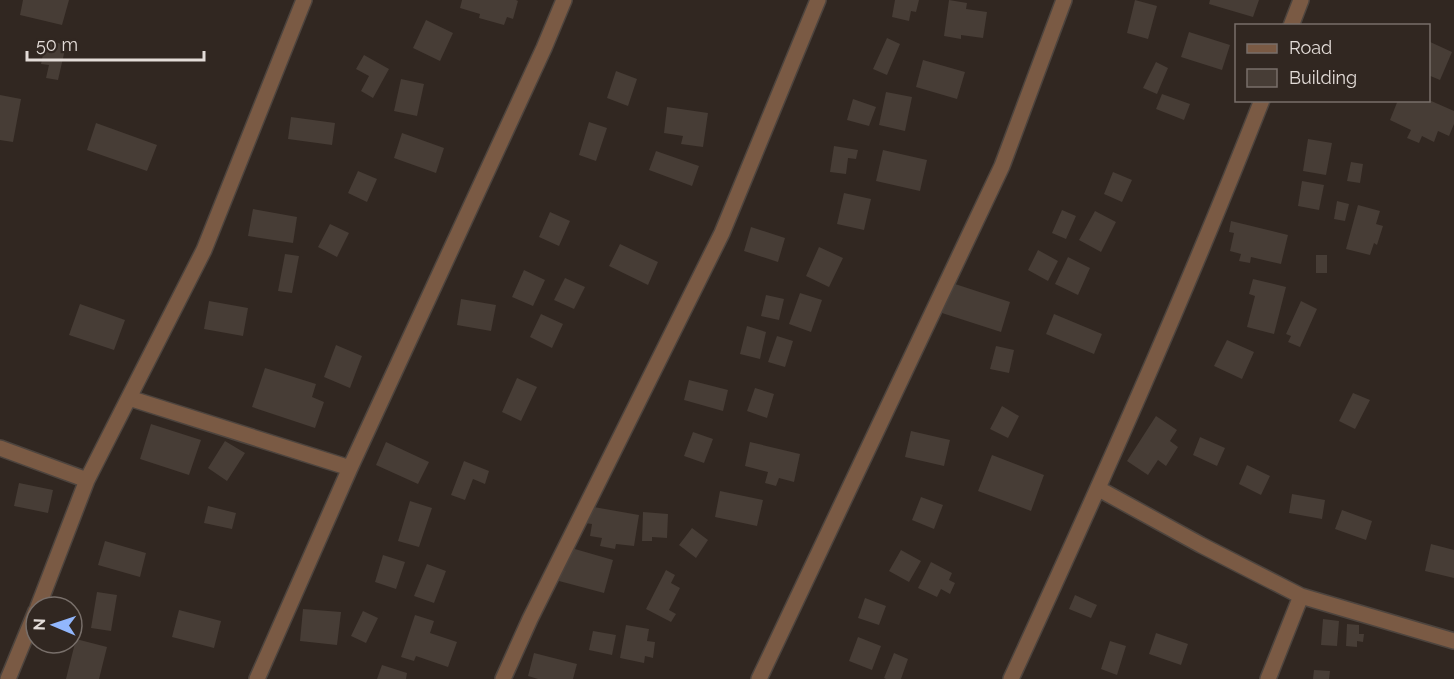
<svg xmlns="http://www.w3.org/2000/svg" width="1454" height="679" font-family="Raleway,sans-serif">
<style>
.building{fill:#473d36}
.lines{fill:none;stroke-linecap:round;stroke-linejoin:round}
.street-casing{stroke:#4d443e;stroke-width:18}
.street{stroke:#7a5a44;stroke-width:15}
</style>
<rect width="100%" height="100%" fill="#312721"/>
<path class="building" d="M23,0H69L62,25L20,15Z
M462,0H516L518,1L513,19L507,17L504,25L479,18L480,14L460,8Z
M895,0H919L916,12L911,11L909,21L892,17Z
M949,0L967,3L966,9L987,12L983,38L961,35V39L944,36Z
M1135,0L1157,6L1148,39L1127,33Z
M1210,0H1259L1253,17L1209,4Z
M426,20L453,33L440,61L413,48Z
M1189,32L1230,45L1222,70L1181,57Z
M887,38L900,44L887,75L873,69Z
M46,40L66,45L58,80L46,78L49,65L41,64Z
M1428,41L1452,52L1440,80L1428,75Z
M364,55L389,69L373,98L361,91L369,76L356,69Z
M923,60L965,72L957,99L916,87Z
M1156,62L1168,68L1157,94L1143,88Z
M616,71L637,79L628,106L607,98Z
M401,79L424,84L417,116L394,111Z
M886,92L912,97L905,131L879,125Z
M1162,94L1190,104L1184,120L1156,109Z
M0,95L21,99L13,142L0,140Z
M853,99L876,107L869,126L847,120Z
M1398,100H1429L1454,111V124L1449,136L1438,131L1434,142L1422,136L1419,143L1407,138L1411,130L1390,120Z
M667,107L708,113L703,147L681,144L683,136L664,133Z
M291,117L335,123L332,145L288,139Z
M589,122L607,128L596,161L579,155Z
M96,123L157,145L147,171L87,150Z
M402,133L444,148L436,173L394,158Z
M1308,139L1332,143L1326,175L1303,171Z
M834,146L858,150L856,159L848,158L846,174L830,172Z
M883,150L927,160L920,191L876,181Z
M656,151L699,166L692,186L649,170Z
M1351,162L1363,164L1360,183L1347,181Z
M358,171L377,179L367,202L348,193Z
M1113,172L1132,180L1122,202L1104,194Z
M1302,181L1324,185L1319,210L1298,206Z
M844,193L871,199L864,230L837,224Z
M1337,201L1349,204L1345,221L1334,219Z
M1358,205L1380,211L1376,224L1383,226L1377,245L1374,243L1370,255L1346,249Z
M253,209L297,217L293,243L248,236Z
M1062,210L1076,216L1066,239L1052,233Z
M1095,211L1116,222L1101,252L1079,240Z
M550,212L570,221L559,246L539,237Z
M1231,221L1288,235L1281,264L1251,257L1250,263L1239,261L1241,254L1230,251L1234,233L1229,232Z
M330,224L349,233L337,257L318,247Z
M751,227L785,238L778,262L744,251Z
M620,244L658,262L648,285L609,266Z
M819,247L843,258L829,287L806,276Z
M1038,250L1058,261L1048,281L1028,270Z
M285,254L299,256L292,293L278,291Z
M1316,255H1327V273H1316Z
M1068,257L1090,268L1078,295L1055,284Z
M524,270L545,280L533,306L512,297Z
M565,278L585,287L574,309L554,300Z
M1253,279L1286,287L1274,334L1247,327L1255,296L1249,294Z
M952,283L1010,302L1001,332L942,313Z
M800,293L822,300L811,332L789,324Z
M766,295L784,299L779,320L761,316Z
M461,299L496,305L491,331L457,325Z
M209,301L248,308L243,336L204,329Z
M1301,301L1317,309L1300,347L1288,342L1291,336L1286,334Z
M80,304L125,320L114,350L69,335Z
M541,314L563,324L552,348L530,337Z
M1054,314L1102,334L1094,354L1046,334Z
M747,326L766,332L760,359L740,354Z
M777,336L793,341L785,367L768,362Z
M1227,340L1254,352L1242,379L1214,366Z
M336,345L362,356L350,388L324,377Z
M996,346L1014,350L1009,373L990,369Z
M265,368L316,384L312,397L324,402L315,428L252,407Z
M517,378L537,387L521,421L502,412Z
M689,380L728,390L723,411L684,400Z
M755,388L774,394L767,418L747,411Z
M1353,393L1370,400L1355,429L1339,421Z
M1002,406L1019,416L1008,438L990,429Z
M1156,416L1177,430L1170,441L1178,447L1166,466L1158,460L1148,475L1127,461Z
M151,424L201,440L189,475L140,459Z
M911,431L950,440L944,466L905,457Z
M693,432L713,439L704,463L684,456Z
M1200,437L1225,448L1217,466L1193,455Z
M225,441L245,453L227,481L208,468Z
M386,442L429,462L418,484L376,465Z
M750,442L800,454L794,482L779,478L776,486L765,483L768,472L745,466Z
M992,455L1044,475L1031,511L978,491Z
M464,461L489,471L485,484L473,479L465,500L451,495Z
M1247,465L1270,476L1261,495L1239,484Z
M19,483L53,490L48,513L14,506Z
M720,491L763,500L757,526L715,517Z
M1292,494L1325,500L1322,519L1289,513Z
M921,497L943,505L934,529L912,520Z
M410,501L432,508L419,547L398,541Z
M208,506L236,513L232,529L204,523Z
M588,506L639,515L634,546L616,544L615,549L600,546L602,538L590,536L592,524L585,523Z
M1342,510L1372,521L1366,540L1335,529Z
M643,512L668,514L667,538L652,537V541H642Z
M692,528L708,540L696,558L679,545Z
M105,541L146,553L140,577L98,565Z
M1431,544L1454,550V578L1425,571Z
M568,547L613,560L604,593L559,581Z
M901,550L921,561L909,582L889,571Z
M383,555L405,562L396,589L375,582Z
M931,562L952,573L949,580L955,583L950,594L941,589L937,597L918,588Z
M427,564L446,571L434,603L414,596Z
M666,570L675,575L671,583L680,588L669,610L676,614L671,622L646,609Z
M97,592L117,595L111,631L91,628Z
M1075,595L1097,605L1091,618L1069,609Z
M865,598L886,606L879,625L858,618Z
M303,609L341,612L337,645L300,641Z
M179,610L221,621L214,648L172,637Z
M363,611L378,618L366,643L351,636Z
M415,615L434,621L430,633L457,642L448,667L416,656L414,661L401,657Z
M1323,619L1339,621L1337,646L1321,645Z
M1347,624L1359,625V634H1364L1363,642L1357,641V647L1346,646Z
M626,625L649,629L647,641L655,642L653,658L645,656L644,663L620,658Z
M593,631L616,635L612,655L589,650Z
M1156,633L1188,644L1181,665L1149,654Z
M858,637L881,646L872,670L849,661Z
M76,639L107,647L99,679H66Z
M1110,641L1126,646L1117,675L1101,669Z
M534,653L577,664L573,679H538L528,676Z
M894,653L908,659L901,679H886L884,678Z
M382,665L407,673L406,679H377Z
M1314,670L1330,671L1329,679H1313Z"/>
<g class="lines">
<defs>
<path id="street" d="M1291,26L1301,0
M129,398L350,468
M0,448L87,480
M1099,489L1201,545L1301,596L1454,641
M38,607L87,480L204,250L304,0
M8,679L36,611
M257,679L350,468L544,48L564,0
M503,679L530,619L722,233L818,0
M759,679L1002,166L1064,0
M1011,679C1099,488 1185,296 1262,100
M1268,679L1301,596"/>
</defs>
<use href="#street" class="street-casing"/>
<use href="#street" class="street"/>
</g>
<rect x="1235" y="24" width="195" height="78" fill="#312721" stroke="#786f6a" stroke-width="1.5"/>
<rect x="1247" y="44" width="30" height="9" fill="#7a5a44" stroke="#786f6a" stroke-width="1.5"/>
<text x="1289" y="54" font-size="18" fill="#e3dcd8">Road</text>
<rect x="1247" y="69" width="30" height="18" fill="#473d36" stroke="#786f6a" stroke-width="1.5"/>
<text x="1289" y="84" font-size="18" fill="#e3dcd8">Building</text>
<g transform="translate(54 625) rotate(272)"><circle r="28" fill="#312721" stroke="#786f6a" stroke-width="1.5"/>
<path d="M0-4.5L10 22L0 15L-10 22Z" fill="#92b7fd"/>
<text y="-9" font-size="16" font-weight="bold" text-anchor="middle" fill="#e3dcd8">N</text>
</g>
<path d="M27 51v9h177v-9" fill="none" stroke="#e3dcd8" stroke-width="3"/>
<text x="36" y="51" font-size="18" fill="#e3dcd8" stroke="#312721" stroke-width="4.5" paint-order="stroke">50 m</text>
</svg>
